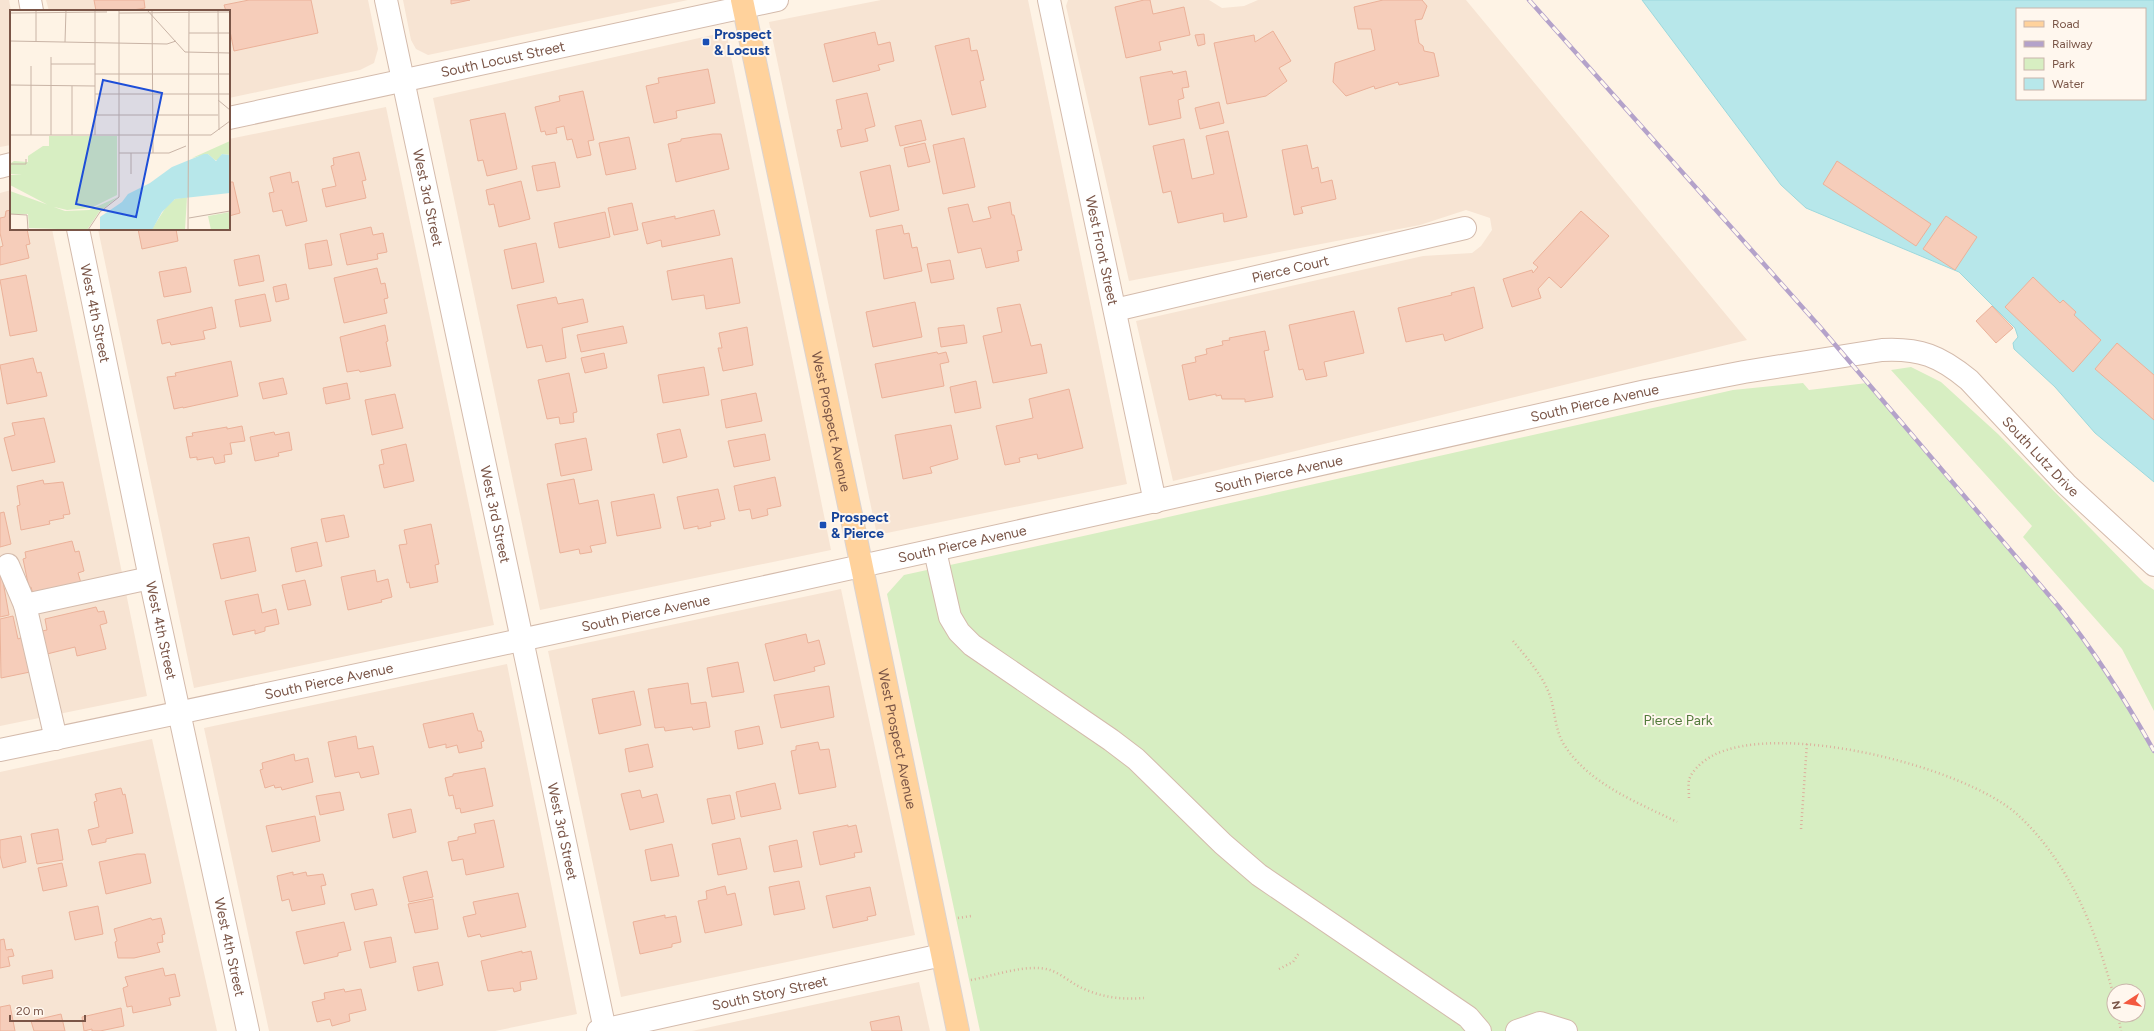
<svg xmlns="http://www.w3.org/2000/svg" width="2154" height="1031" font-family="Figtree,sans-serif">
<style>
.residential{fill:#f7e4d3}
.green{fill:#d7eec2;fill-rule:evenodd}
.water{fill:#b7e7ea;stroke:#9cd8dd;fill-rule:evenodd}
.building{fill:#f6cdba;stroke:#ebb199}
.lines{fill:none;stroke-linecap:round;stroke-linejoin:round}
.minor-casing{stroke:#d4bbac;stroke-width:24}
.major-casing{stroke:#dcd3cf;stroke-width:24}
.path{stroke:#dcb09d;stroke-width:2.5;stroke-dasharray:1 3;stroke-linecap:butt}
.minor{stroke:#fff;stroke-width:22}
.major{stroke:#ffd29c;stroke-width:22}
.rail-casing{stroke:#b4a2ca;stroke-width:4.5}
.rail{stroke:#fff7ee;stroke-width:3;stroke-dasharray:9;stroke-linecap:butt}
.transit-dot{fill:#1a4fb4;stroke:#fff7ee;stroke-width:1.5}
.labels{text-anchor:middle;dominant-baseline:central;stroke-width:4;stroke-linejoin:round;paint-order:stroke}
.transit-label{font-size:14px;font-weight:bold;fill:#164399;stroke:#fff7ee;text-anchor:start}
.street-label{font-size:14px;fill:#7a5547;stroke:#fff7ee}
.park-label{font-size:14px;fill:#537b3c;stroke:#fff7ee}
.inset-road{fill:none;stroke:#c9b4a6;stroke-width:1}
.view{fill:#1d4ed8;fill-opacity:0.15;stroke:#1d4ed8;stroke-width:2}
.inset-edge{fill:none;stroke:#7a5547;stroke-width:2}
</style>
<rect width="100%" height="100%" fill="#fef3e5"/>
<path class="residential" d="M0,0H9L11,11V145L0,147Z
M46,0H368L378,49L374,63L360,70L229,98V11H49Z
M403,0H688L428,55L416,49L411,40Z
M881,0H1028L1127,484L877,535L769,22Z
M1068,0H1209L1222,8L1244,6L1258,0H1466L1747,340L1173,481L1136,321L1423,256L1472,253L1481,246L1492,230L1490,218L1466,210L1420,225L1129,281L1066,6Z
M726,32L831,550L540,610L433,98Z
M386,107L494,625L194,688L98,229H229V139Z
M11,190V229H52L147,696L0,726V193Z
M841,589L915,935L621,997L548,651Z
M507,664L577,1014L495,1031H269L204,728Z
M152,739L217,1031H0V772Z
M919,982L930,1031H692Z"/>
<path class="green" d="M1911,367L1941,382L1998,434L2144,583L2154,590V711L2122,649L2023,537L2032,526L1891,370Z
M1803,383L1809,390L1867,383L2081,635L2127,704L2154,751V1031H980L887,594L904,575L1097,533L1733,390ZM2114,991H2138V1015H2114Z"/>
<path class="water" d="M1642,0H2154V482L2095,433L2055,387L2014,349L2013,343L2018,337L2015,328L1959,272L1806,208L1781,185ZM2017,9H2145V99H2017Z"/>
<path class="building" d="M94,0H144L145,8L127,11H96Z
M249,0H311L318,33L234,51L229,26V11H226L224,5Z
M451,0H470L451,4Z
M1144,0H1150L1153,14L1184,7L1190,35L1159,42L1161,50L1126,58L1115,7Z
M1383,0H1422L1427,6L1422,19L1415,20L1419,43L1423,46L1424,51L1434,53L1439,76L1399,85L1398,82L1375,89L1374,86L1346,96L1333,82L1335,63L1375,50L1371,29H1358L1354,7Z
M1273,31L1291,61L1279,68L1287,81L1266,96L1227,104L1214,43L1254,35L1255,42Z
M875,32L878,45L890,42L894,61L878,65L880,70L833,82L824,44Z
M1204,34L1205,44L1198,46L1195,35Z
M969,38L971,51L977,50L984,80L980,81L986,107L952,115L935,46Z
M708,69L715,103L676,111L677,118L654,123L646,86L659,83L658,78Z
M1172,71L1173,74L1186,71L1189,87L1182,88L1184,98L1178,100L1181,118L1149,125L1140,77Z
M583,91L594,140L588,141L591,155L577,158L572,139L567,140L564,126L556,128L557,133L546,135L545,131L541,132L535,107L560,101L559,96Z
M867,93L875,126L865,129L868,141L841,147L837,130L842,129L836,100Z
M1219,102L1224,123L1200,129L1195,108Z
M505,113L517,169L487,176L483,160L478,161L470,120Z
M921,120L926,140L900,146L895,126Z
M1228,131L1247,217L1224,222L1223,213L1178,223L1171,191L1163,193L1153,146L1184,139L1192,179L1214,174L1206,136Z
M713,134H721L729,169L676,182L668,144L681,141V139Z
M629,137L636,169L606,175L599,143Z
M964,138L975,187L943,194L933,145Z
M925,143L930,162L908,167L904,148Z
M1307,145L1312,169L1318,167L1321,183L1332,180L1336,199L1301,207L1303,213L1294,215L1282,150Z
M359,152L366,180L362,181L366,198L326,207L322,189L336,186L331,166L334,165L333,158Z
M1837,161L1931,224L1916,246L1823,184Z
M555,162L560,187L537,191L532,166Z
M890,165L899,210L870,217L860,172Z
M290,172L292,183L298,181L307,221L286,226L282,210L273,212L269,193L274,192L270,177Z
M521,181L530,219L499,227L494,204L489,205L486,190Z
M229,182H233L240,213L229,216Z
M1010,202L1012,215H1014L1022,250L1017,251L1019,261L986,268L981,248L958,253L948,208L968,204L973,222L991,218L988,207Z
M632,203L638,230L614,235L608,208Z
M11,210V229H27L30,244L26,245L29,258L0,265V247L3,246L0,233V218L5,217L6,211Z
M714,210L720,235L662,247L661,240L647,244L642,223L675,216V219Z
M1581,211L1609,236L1561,288L1549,277L1538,289L1541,298L1512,307L1503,279L1532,270L1533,273L1538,267L1533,263Z
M605,212L610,237L559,248L554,223Z
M1946,216L1977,237L1955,270L1923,249Z
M902,225L904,234L909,233L912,248L917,247L922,271L884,279L876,230Z
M371,227L373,235L383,233L387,252L377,254L378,259L347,265L340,234Z
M138,229H176L178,241L142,249Z
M327,240L332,265L309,269L305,244Z
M536,243L544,282L512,289L504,250Z
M259,255L264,281L239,286L234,260Z
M732,258L740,303L706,309L704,295L672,300L667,271Z
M950,260L954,279L931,283L927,264Z
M186,267L191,292L164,297L159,272Z
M377,268L381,284L385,283L388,298L384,299L387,313L344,323L334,278Z
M26,275L37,331L10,336L0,280Z
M2033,277L2060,303L2063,300L2076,312L2074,315L2101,340L2073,372L2005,307Z
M286,284L289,299L276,302L273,287Z
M1474,287L1483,328L1445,341L1443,334L1406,342L1398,308L1452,295L1451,293Z
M265,294L271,321L240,327L235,300Z
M556,297L558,304L583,299L588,322L562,328L566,358L546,362L542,345L527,348L517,305Z
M915,302L922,337L873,347L866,312Z
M1020,304L1031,346L1041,344L1047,373L993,383L983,336L1002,332L997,308Z
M1992,306L2013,328L1996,343L1976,321Z
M212,307L216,328L203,331L205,339L171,345L170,342L162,344L157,320Z
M1354,311L1364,353L1324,362L1327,376L1306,380L1303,369L1299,370L1289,325Z
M385,325L388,341L386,342L391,366L360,372L359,370L347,372L340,337Z
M964,325L967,343L941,347L938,328Z
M623,326L627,343L581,352L577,335Z
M747,327L753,365L723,371L718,348H722L719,333Z
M1265,331L1269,350L1264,351L1273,397L1245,402V399H1222L1221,395L1216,396V394L1189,400L1182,365L1196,362L1195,357L1207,354L1206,349L1223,345L1222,341L1230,340L1229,338Z
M2117,343L2154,375V420L2095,369Z
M937,352L938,354L946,352L949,362L940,364L944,386L882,398L875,364Z
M604,353L607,368L585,373L581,358Z
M33,358L37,373L41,372L47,396L7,404L0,365Z
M231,361L238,396L183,408V407L174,409L167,377L176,376L175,373Z
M704,367L709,395L663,403L658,375Z
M569,373L577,412L573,413L574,422L560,424L559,417L547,419L538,380Z
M283,378L287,394L263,399L259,383Z
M976,381L981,408L955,413L950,387Z
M347,383L350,399L326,404L323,388Z
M1069,389L1083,448L1038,459L1037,454L1019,458L1020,462L1005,465L996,426L1033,418L1029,399Z
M756,393L762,421L726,428L721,400Z
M395,394L403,428L372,435L365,400Z
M44,418L55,462L12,471L4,438L15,435L12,423Z
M951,425L958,459L930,467L932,473L903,479L895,435Z
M242,426L245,441L230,443L232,454L224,455L225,462L215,464L213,457L197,460V457L190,458L186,437L193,436L192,433L227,427V429Z
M680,429L687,457L663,463L657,434Z
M274,432L275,435L289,432L292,450L278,453L279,456L255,461L250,437Z
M765,434L770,460L734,467L728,441Z
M586,438L592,470L561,476L555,444Z
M406,444L414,481L384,488L379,465L384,464L381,450Z
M775,477L781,506L767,509L768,515L752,519L750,509L739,511L734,486Z
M574,479L579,504L598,500L606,543L590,546L592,552L580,554L579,549L560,553L547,484Z
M43,480L44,484L63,482L70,514L63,515L64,518L49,521L50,524L21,530L17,506L20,505L17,486Z
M718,489L725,519L710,522L711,526L698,529V526L684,529L677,497Z
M654,494L661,528L617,536L611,502Z
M4,512L11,544L0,547V513Z
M344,515L349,537L326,542L321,519Z
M431,524L439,564L435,565L438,582L410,588L409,582L407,583L399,545L407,544L404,530Z
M249,537L256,571L221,579L213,544Z
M72,541L75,552L79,551L84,571L78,573L81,583L33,594L31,587L29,588L23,559L26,558L25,552Z
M317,542L322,566L296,572L291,548Z
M375,570L377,582L388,579L392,597L381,600L382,602L348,610L341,577Z
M2,576L9,615L0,617V577Z
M305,580L311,605L288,610L282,585Z
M258,594L262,613L276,609L279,624L265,627V631L255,634V630L233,635L225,601Z
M96,607L98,612L104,611L107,623L100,625L106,649L77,656L75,647L47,654L42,631L47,630L45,619Z
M13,616L18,639L23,637L30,672L1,678L0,619Z
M806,634L808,643L819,640L825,664L814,667L815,671L774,681L765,644Z
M738,662L744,692L712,697L707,668Z
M688,683L691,704L706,702L710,727L693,730L692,727L665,731L664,727L655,728L648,689Z
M829,686L834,717L781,728L774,695Z
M634,691L641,725L599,734L592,699Z
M473,713L478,731H481L484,741L481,742L482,748L459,753L457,745L446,748V744L429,748L423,724Z
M759,726L763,744L738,749L735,731Z
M356,736L358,749L373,746L379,774L361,778L359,772L335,777L328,742Z
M818,742L820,750L829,749L836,787L799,794L791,751L796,750V746Z
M648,744L653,767L629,772L625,749Z
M294,754L295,761L308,758L313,782L282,790L281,787L275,788L274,785L265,788L260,770L263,769L262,763Z
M485,768L493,806L461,813L460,808L456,809L453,795L449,796L445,778L453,776V774Z
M775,783L781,809L741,817L736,792Z
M121,788L123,795L125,794L133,833L106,839V842L92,845L88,830L99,827L94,802L97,801L95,794Z
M640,790L642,798L657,794L664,822L630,830L621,794Z
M340,792L344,810L320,815L316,796Z
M730,795L735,819L712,824L707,799Z
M411,809L416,832L393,838L388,814Z
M315,816L320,841L272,852L266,826Z
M494,820L504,867L466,875L463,859L452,861L448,842L458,840V837L476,833L474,824Z
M848,825V827L856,825L862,852L854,853L855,857L820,865L813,832Z
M58,829L63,860L37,864L31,834Z
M21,836L26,862L3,868L0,855V840Z
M740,838L747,869L718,875L712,844Z
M797,840L802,867L774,872L769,846Z
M672,844L679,876L651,881L645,850Z
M137,854H145L151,883L106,894L99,862Z
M62,863L67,886L43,891L38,868Z
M427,871L433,897L409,902L403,877Z
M293,872V875L306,872L307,876L323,874L326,885L321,886L325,904L292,911L289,899L282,901L277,876Z
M799,881L805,909L774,915L769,887Z
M725,886L727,895L735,893L742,925L705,933L698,901L707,899L706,891Z
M870,887L876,915L867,917L868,920L833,928L826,896Z
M373,889L377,905L355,910L351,894Z
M518,893L526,927L481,937L480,934L468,937L463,917L476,914L473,902Z
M433,899L438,929L415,933L408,904Z
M98,906L103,934L75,940L69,912Z
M665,915V918L676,916L681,942L672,944V947L640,954L633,922Z
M151,918L152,920L161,918L165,934L162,935L163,942L157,943L160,952L134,958H118L115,942L117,941L114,929Z
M344,922L351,950L338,953V956L304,964L296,932Z
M391,937L396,962L370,968L364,942Z
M4,939L6,950L12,949L14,956L8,957L10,966L0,968V940Z
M522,951V953L531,951L537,979L520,982L521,990L514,992L513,988L488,991L481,961Z
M438,962L443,985L418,991L413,967Z
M163,968L165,976L175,974L180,996L169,998L171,1005L133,1013L132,1006L127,1007L123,988L128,986L125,977Z
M52,970L53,978L23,984L22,976Z
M344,989L345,992L361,989L366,1010L349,1014L350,1021L332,1026L330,1019L317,1022L312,1002L325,999L324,993Z
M10,1005L15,1031H0V1007Z
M121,1008L124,1026L100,1031H92V1029L84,1031L82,1017Z
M61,1014L65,1031H34L31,1021Z
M899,1016L902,1031H872L870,1022Z"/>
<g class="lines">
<defs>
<g id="minor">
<path d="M30,0L32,11"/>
<path id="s1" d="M386,0L605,1030"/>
<path id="s2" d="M1049,0L1155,502"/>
<path id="s3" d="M229,118L777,0"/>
<path d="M0,167L11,164"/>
<path id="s4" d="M78,229L150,578L248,1031"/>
<path id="s5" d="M1115,310L1465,228"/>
<path d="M935,551L950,617L959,632L972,645L1111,740L1136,759L1223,844L1259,875L1468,1017L1480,1031"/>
<path d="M8,565L25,605"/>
<path d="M56,739L25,605L150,578"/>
<path id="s6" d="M0,750C550,636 1098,515 1646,391L1744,372L1882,350C1920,348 1940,356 1969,380L2066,484L2154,565"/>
<path id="s7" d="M598,1031L942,955"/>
<path d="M1517,1031L1540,1023L1566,1031"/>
</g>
<g id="major">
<path id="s8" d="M742,0L853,524L958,1031"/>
</g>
</defs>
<use href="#minor" class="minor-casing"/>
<use href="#major" class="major-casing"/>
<path class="path" d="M1513,641C1527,658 1545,678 1551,699C1555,714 1556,731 1563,743C1588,784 1637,802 1677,822
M1689,798C1689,792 1688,785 1689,780C1692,770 1703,761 1712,756C1778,720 1964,766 2018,815C2069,862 2097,932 2114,997
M1801,829L1807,743
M958,918L971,916
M1279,969L1293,962L1299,953
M971,980C993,976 1028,963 1050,970C1059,973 1068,980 1076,985C1098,997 1120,1000 1144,998
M2118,1015L2121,1031"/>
<use href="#minor" class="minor"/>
<use href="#major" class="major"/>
<defs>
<path id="rail" d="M1529,0L1820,327L2059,607C2095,652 2126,701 2154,751"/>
</defs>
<use href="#rail" class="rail-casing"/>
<use href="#rail" class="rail"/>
</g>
<g class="transit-dot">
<rect x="702" y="38" width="8" height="8" rx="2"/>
<rect x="819" y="521" width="8" height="8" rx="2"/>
</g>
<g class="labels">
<g class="transit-label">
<text x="714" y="34">Prospect<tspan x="714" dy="16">&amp; Locust</tspan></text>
<text x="831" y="517">Prospect<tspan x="831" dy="16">&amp; Pierce</tspan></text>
</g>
<g class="street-label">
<text stroke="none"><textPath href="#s3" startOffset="280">South Locust Street</textPath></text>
<text stroke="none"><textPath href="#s1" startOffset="202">West 3rd Street</textPath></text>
<text stroke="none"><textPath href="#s2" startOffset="256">West Front Street</textPath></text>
<text stroke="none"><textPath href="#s5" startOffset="180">Pierce Court</textPath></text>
<text stroke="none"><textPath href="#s4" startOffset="86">West 4th Street</textPath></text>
<text stroke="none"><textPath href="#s6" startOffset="1632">South Pierce Avenue</textPath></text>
<text stroke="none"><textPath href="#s8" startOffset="431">West Prospect Avenue</textPath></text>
<text stroke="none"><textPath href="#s6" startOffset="2124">South Lutz Drive</textPath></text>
<text stroke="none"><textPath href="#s6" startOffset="1308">South Pierce Avenue</textPath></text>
<text stroke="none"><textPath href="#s1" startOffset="526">West 3rd Street</textPath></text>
<text stroke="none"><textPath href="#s6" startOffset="984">South Pierce Avenue</textPath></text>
<text stroke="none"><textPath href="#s6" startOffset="660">South Pierce Avenue</textPath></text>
<text stroke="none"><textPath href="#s4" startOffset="410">West 4th Street</textPath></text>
<text stroke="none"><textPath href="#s6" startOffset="336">South Pierce Avenue</textPath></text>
<text stroke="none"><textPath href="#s8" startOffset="755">West Prospect Avenue</textPath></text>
<text stroke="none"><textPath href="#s1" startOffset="850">West 3rd Street</textPath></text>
<text stroke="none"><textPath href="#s4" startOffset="734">West 4th Street</textPath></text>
<text stroke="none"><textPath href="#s7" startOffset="176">South Story Street</textPath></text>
</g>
<g class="park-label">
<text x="1678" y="720">Pierce Park</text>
</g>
</g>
<g transform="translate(10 10)">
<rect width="220" height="220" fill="#fef3e5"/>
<path d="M39,126H107V185L81,198L57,200L40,196L0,175V165H12L1,164V153L4,151L18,152V146L33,136H39ZM220,131V145L212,144L209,150H205L198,144L182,148ZM0,181L55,201L79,200L108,187L89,202L77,220L19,218L18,204H0ZM177,187L175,220L142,219L156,197L165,189ZM220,202V220H201L198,206Z" fill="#d7eec2"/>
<path d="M194,144H198L206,151L212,144L220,145V183L165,189L152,202L142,220H90V207L112,192L118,184L140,173L162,157Z" fill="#b7e7ea"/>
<path class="inset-road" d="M85,0V125M137,0L175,42L220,43M142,0L143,143M208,0L209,120M0,3L97,2M109,3L220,2M179,23H220M0,31L157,34L166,31M26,32V0M55,32L56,0M41,54H85M21,56V125M85,64H220M0,75L85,76M62,76V125M85,84H220M208,90L220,100M85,105H208M0,125H201L220,111M41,125V47M109,143H159L176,136M121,143V164M0,154H16V149M0,204L17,205L18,220M179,208L220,201M78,220L90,202L109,187V0M178,220L179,0"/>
<path class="view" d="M93,70L152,83L126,207L66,194Z"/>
<rect width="220" height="220" class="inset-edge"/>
</g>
<rect x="2016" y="8" width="130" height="92" fill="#fff7ee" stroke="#cab6ab"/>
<rect x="2024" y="21" width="20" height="6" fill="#ffd29c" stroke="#cab6ab"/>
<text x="2052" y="28" font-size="12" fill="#7a5547">Road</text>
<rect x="2024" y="41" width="20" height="6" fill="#b4a2ca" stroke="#cab6ab"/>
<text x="2052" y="48" font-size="12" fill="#7a5547">Railway</text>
<rect x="2024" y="58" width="20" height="12" fill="#d7eec2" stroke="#cab6ab"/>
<text x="2052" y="68" font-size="12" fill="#7a5547">Park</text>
<rect x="2024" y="78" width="20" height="12" fill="#b7e7ea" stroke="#cab6ab"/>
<text x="2052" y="88" font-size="12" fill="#7a5547">Water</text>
<g transform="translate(2126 1003) rotate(258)"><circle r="19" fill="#fff7ee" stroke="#cab6ab"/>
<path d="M0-3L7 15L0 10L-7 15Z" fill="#f3593f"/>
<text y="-6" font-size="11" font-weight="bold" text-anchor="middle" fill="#7a5547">N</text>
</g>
<path d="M10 1015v6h75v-6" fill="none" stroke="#7a5547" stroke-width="2"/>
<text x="16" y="1015" font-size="12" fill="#7a5547" stroke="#fff7ee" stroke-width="3" paint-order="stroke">20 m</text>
</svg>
